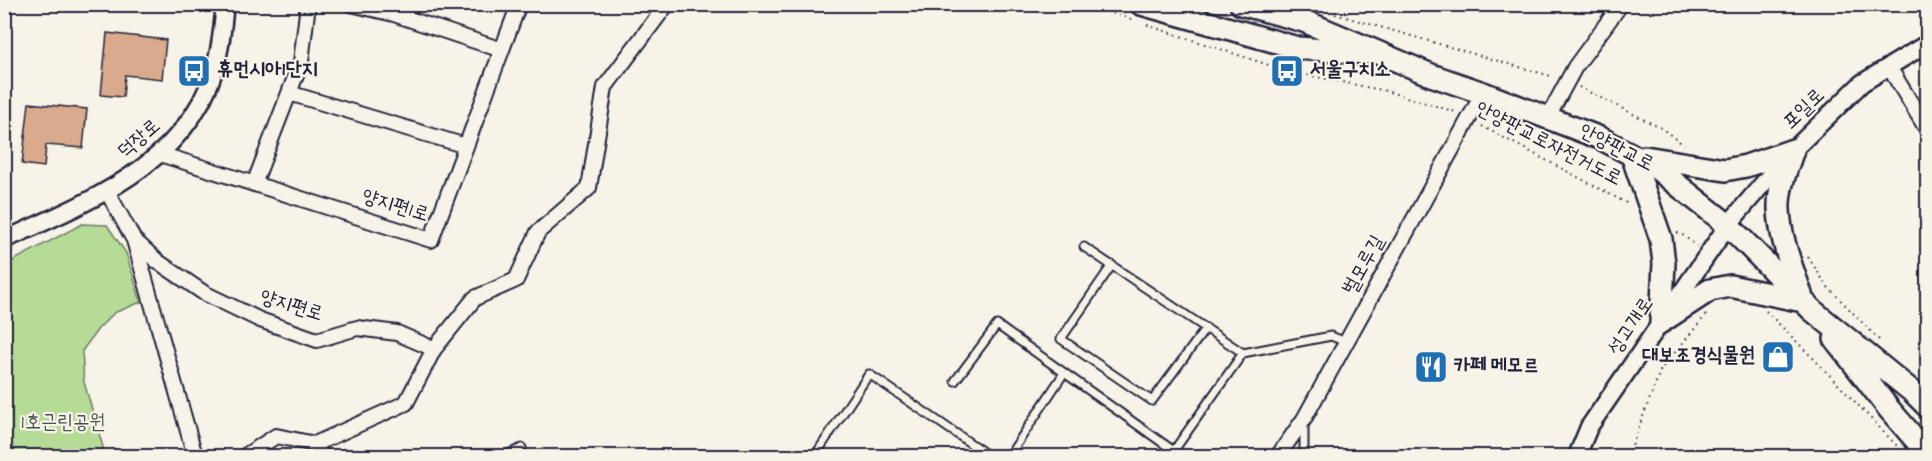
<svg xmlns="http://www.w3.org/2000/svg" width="1932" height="461" font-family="Dekko,'Poor Story',sans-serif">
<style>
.green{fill:#b6db96;stroke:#6c7e68;stroke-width:1.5}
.building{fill:#daaa8c;stroke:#22223b;stroke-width:1.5}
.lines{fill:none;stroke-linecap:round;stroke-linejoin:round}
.service-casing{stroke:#22223b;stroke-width:11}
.minor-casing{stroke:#22223b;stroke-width:18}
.tertiary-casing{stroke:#22223b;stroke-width:21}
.primary-casing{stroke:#22223b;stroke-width:26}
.path{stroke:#22223b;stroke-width:2;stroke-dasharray:1.5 4.5;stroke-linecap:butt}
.service{stroke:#f7f3e8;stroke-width:7}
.minor{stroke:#f7f3e8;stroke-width:14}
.tertiary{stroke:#f7f3e8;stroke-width:16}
.primary{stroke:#f7f3e8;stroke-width:21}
.labels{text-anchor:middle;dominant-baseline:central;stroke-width:4.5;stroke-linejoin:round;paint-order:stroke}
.poi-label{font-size:20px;font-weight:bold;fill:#22223b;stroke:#f7f3e8;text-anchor:start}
.street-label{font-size:20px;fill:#22223b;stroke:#f7f3e8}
.park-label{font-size:20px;fill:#475052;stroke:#f7f3e8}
</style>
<rect width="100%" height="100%" fill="#f7f3e8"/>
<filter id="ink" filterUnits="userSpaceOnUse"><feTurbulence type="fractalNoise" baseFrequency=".0167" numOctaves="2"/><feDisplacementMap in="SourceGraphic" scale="12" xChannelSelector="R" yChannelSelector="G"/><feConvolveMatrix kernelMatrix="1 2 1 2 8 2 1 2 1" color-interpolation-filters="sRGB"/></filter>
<g filter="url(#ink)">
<path class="green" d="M82,224L107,225L126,253L141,302L114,313L98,329L82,351L84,382L105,454L104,456H5V265Z"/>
<path class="building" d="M107,33L166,40L162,79L125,75L123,97L101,95Z
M29,103L87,109L83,148L46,145L44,167L22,164Z"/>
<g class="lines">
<defs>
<path id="service" d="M1084,247L1243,353L1331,336L1346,342
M1112,265L1061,339L1152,401L1206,328
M955,381L997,325L1174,451
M1304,424V456
M315,444L329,456
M503,456L522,448
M826,456L818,451L869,374L989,456
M1009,456L1064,373
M1170,456L1243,353"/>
<path id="minor" d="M351,4L394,14L502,50
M1889,67L1928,131
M289,93L466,146
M1548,117L1575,67L1621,4
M160,154L431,240L519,4
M254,184L301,62L308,4
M107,191L134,240L157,261L204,293L260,320L317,340L357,328L397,333L434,349L475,298L516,280L538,232L589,188L605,87L667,4
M134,240L195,456
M245,456L276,436L315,444L406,403L434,349
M1278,456L1304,419L1483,93"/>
<path id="tertiary" d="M4,240C91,201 197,160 218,55C222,38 223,21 225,4
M1577,456L1589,427L1728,225L1783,160L1862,83L1928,43"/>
<path id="primary" d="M1141,4L1298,48L1364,53
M1241,4L1304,21L1431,75L1483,93L1600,138L1655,167L1728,225L1812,310L1914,393L1928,407
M1793,150C1787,168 1778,189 1779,209C1780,239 1792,267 1801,294
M1632,155L1661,239L1664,263L1661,322
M1645,157L1725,170L1746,166L1793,150
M1661,322L1710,290L1730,286L1803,301
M1835,339L1889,409L1928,454"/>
</defs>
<use href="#service" class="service-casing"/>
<use href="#minor" class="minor-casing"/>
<use href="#tertiary" class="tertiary-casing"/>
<use href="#primary" class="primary-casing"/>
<path class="path" d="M1084,4L1133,20
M1335,14L1554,77
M1147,25L1287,71L1386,91L1456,112
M1579,87L1661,128L1684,145
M1482,126L1630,205
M1677,233H1680L1697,246
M1808,257L1827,286L1882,343
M1766,311L1816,361L1898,447
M1628,456L1661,369L1707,314"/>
<use href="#service" class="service"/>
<use href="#minor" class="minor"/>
<use href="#tertiary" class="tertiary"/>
<use href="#primary" class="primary"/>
</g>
</g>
<defs>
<symbol id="bus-square" viewBox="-11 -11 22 22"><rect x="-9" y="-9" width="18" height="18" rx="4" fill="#1f6fb2" stroke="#f7f3e8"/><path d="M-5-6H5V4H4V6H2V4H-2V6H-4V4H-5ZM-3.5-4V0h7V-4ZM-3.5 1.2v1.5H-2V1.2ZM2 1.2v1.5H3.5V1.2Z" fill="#fff"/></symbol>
<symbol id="shop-square" viewBox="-11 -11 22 22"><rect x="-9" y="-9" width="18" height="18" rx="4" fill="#1f6fb2" stroke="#f7f3e8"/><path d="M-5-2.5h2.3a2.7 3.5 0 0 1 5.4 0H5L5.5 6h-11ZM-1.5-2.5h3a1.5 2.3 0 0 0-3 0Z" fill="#fff"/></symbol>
<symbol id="restaurant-square" viewBox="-11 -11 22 22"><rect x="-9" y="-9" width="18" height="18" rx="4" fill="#1f6fb2" stroke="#f7f3e8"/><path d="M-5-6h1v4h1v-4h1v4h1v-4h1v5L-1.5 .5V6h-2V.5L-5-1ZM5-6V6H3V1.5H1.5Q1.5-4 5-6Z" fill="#fff"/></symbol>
</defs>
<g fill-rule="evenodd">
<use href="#bus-square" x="175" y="52" width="38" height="38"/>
<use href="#bus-square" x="1268" y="52" width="38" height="38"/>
<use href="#shop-square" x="1759" y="338" width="38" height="38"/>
<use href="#restaurant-square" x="1412" y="348" width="38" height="38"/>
</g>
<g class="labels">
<g class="poi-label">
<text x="217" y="71">휴먼시아1단지</text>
<text x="1310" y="71">서울구치소</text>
<text x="1755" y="357" text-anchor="end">대보조경식물원</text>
<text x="1454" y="367">카페 메모르</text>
</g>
<g class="street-label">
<text transform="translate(1805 110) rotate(-44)">포일로</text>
<text transform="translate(140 140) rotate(-41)">덕장로</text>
<text transform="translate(1548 145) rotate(27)">안양판교로자전거도로</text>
<text transform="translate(1616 149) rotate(27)">안양판교로</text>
<text transform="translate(395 207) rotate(17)">양지편1로</text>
<text transform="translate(1365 266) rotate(-61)">벌모루길</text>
<text transform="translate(291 307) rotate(17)">양지편로</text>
<text transform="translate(1632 327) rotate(-56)">성고개로</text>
</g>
<g class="park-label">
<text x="63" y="424">1호근린공원</text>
</g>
</g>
<rect width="1932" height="461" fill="none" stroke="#f7f3e8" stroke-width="24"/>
<rect x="12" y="12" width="1908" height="437" fill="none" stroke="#22223b" stroke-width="2" filter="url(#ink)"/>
</svg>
